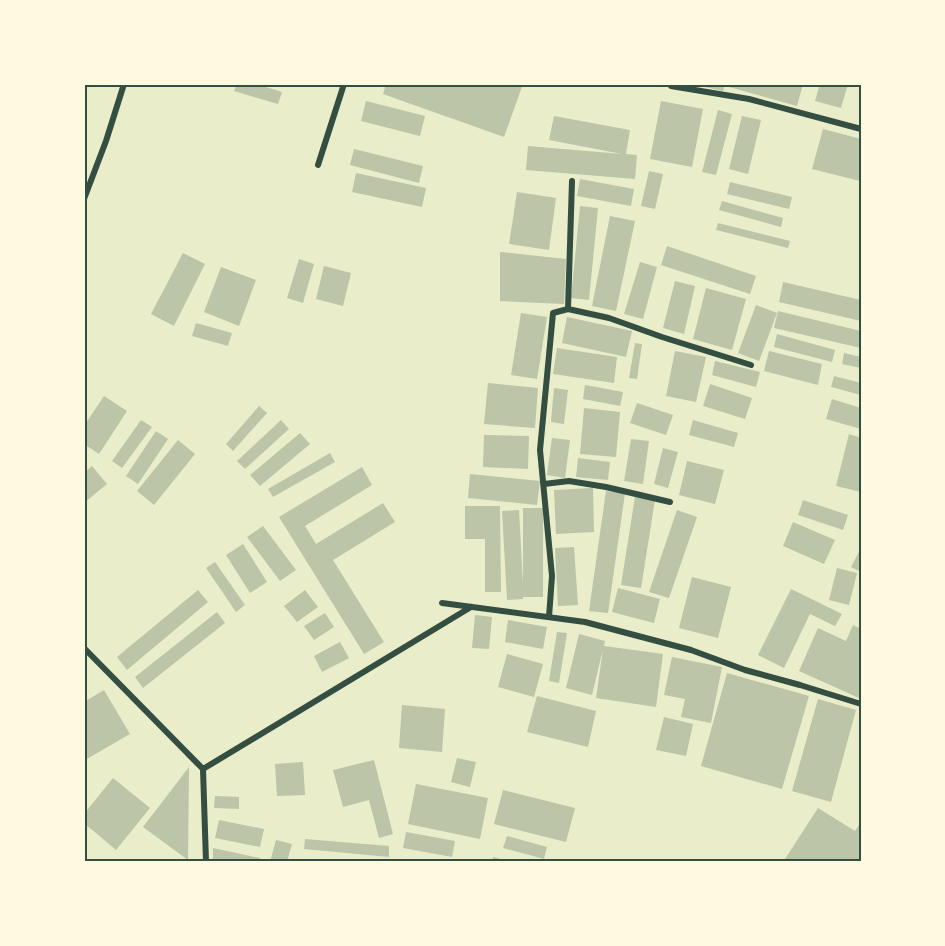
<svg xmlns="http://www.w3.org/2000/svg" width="945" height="946" font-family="'Golos Text',sans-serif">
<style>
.building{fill:#bcc5a7}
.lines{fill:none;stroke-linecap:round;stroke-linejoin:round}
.minor{stroke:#344e41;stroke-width:6}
.neatline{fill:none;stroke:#344e41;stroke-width:2}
</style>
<rect width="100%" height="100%" fill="#e9edc9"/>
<path class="building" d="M237,84H256L282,92L278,104L234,91Z
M386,84H523L504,137L383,94Z
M706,84H725L723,91L705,87Z
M730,84H803L797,106L729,87Z
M820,84H848L841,108L815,101Z
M366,101L425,116L420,136L361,121Z
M661,101L703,109L692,167L650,159Z
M718,110L732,114L716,175L702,172Z
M554,116L630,130L626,154L637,155L635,179L526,170L528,146L622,154L549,140Z
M742,116L761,120L748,174L729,169Z
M823,129L861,139V176L860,181L812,169Z
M354,149L423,166L419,183L350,165Z
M649,171L663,174L655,209L641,206Z
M356,173L426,188L422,207L352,192Z
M580,179L634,189L631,206L577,196Z
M730,182L792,197L789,209L727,194Z
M517,192L556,198L549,250L509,244Z
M722,201L783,218L781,227L719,210Z
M580,206L598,208L589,300L571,298Z
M610,216L635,221L616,311L592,306Z
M718,223L790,241L788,248L716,230Z
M667,246L756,276L750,294L661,265Z
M500,252L566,259L564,304L500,301Z
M183,253L205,264L174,326L151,314Z
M299,259L314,264L303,303L287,298Z
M640,262L657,267L643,319L624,314Z
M324,266L351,273L343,306L316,299Z
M221,267L256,280L239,326L204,312Z
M675,281L695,286L684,334L663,328Z
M783,282L861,300V321L779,302Z
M706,288L746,299L732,350L693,339Z
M756,305L777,313L759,361L738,353Z
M778,311L861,331V348L774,328Z
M521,313L547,317L537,379L511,375Z
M567,317L632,331L626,357L562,343Z
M196,323L232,333L228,346L192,336Z
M777,334L835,350L832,362L774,347Z
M635,343L642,344L637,379L629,378Z
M557,348L617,357L614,383L553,374Z
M675,351L706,357L696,402L666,396Z
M769,351L822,364L818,385L764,371Z
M844,353L861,357V368L842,364Z
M715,361L760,372L756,387L712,375Z
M834,376L861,383V395L831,387Z
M488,383L538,388L535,428L484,424Z
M710,384L752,398L745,419L703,406Z
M585,385L623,392L620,406L583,399Z
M554,388L568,390L564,424L551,422Z
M104,396L127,411L99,454L84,444V426Z
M832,399L861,408V429L826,419Z
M637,403L673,415L666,435L630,423Z
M259,406L267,413L233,451L226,444Z
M584,408L620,412L616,457L580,454Z
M141,420L152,427L122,468L112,461Z
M281,420L289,429L245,469L237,461Z
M693,420L738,433L734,447L689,435Z
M156,431L168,439L138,484L126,476Z
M300,433L310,444L260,486L250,475Z
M849,434L861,438V492L836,486Z
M484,435L529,436L528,469L483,467Z
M552,438L570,440L565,478L547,475Z
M631,439L649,441L643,484L624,481Z
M178,440L195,454L154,505L137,491Z
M663,448L678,452L668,488L654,484Z
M330,453L335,462L273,497L268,489Z
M578,458L610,462L608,480L576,477Z
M687,461L724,470L715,504L679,495Z
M92,466L107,484L84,503V473Z
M362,467L372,485L305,526L316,544L383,503L395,522L333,560L384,642L364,654L279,517Z
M470,474L540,481L537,505L468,498Z
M593,488L594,532L556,534L554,490Z
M606,491L625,493L608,613L589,611Z
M635,497L655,500L641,588L621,585Z
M803,500L848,515L843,530L798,515Z
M465,506H500L501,592H485V539H465Z
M523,508H543V597H523V599L507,600L502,511L519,510L523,585Z
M677,510L697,517L669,598L649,592Z
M793,522L835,540L824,564L783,546Z
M263,526L296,570L280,581L247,537Z
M243,544L267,582L250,593L226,555Z
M574,547L578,605L558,606L555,548Z
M861,548V572L851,567Z
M215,562L245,605L236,612L206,568Z
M837,568L857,573L849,605L829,600Z
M692,577L731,587L718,638L679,628Z
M618,588L660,599L654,623L612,612Z
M791,589L842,614L835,626L810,614L784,668L758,655Z
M198,590L208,602L127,670L117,657Z
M305,590L318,607L297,622L284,606Z
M217,612L225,623L143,688L135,677Z
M325,613L334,627L314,640L304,626Z
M475,615L492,617L489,649L472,648Z
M508,620L547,627L543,649L505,642Z
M853,625L861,629V693L859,698L799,671L818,628L846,641Z
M557,632L567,633L559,683L549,681Z
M579,634L605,641L604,646L663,654L656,707L596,698L603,649L592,695L566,688Z
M340,642L349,658L322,672L314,656Z
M507,654L543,664L534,697L498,687Z
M672,657L722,667L711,723L681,717L685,699L664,695Z
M727,673L809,696L782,789L701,766Z
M104,690L130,734L85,760L84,702Z
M537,696L596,711L588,747L527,732Z
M818,699L856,710L831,802L792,791Z
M402,705L445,709L442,752L399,748Z
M664,717L693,724L686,756L656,750Z
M457,758L476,762L470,787L451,782Z
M374,760L393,834L379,838L369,800L343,807L333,770Z
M303,762L305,795L277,796L275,764Z
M189,767L188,860L143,827Z
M113,778L150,808L116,850L84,823V814Z
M416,784L488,798L480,839L408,824Z
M503,790L575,808L566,842L494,824Z
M215,796L239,797V809L214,808Z
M818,808L855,831L861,822V862H783Z
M219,820L264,829L260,847L215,838Z
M406,832L455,841L452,857L403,848Z
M507,836L547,847L544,859L503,848Z
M305,839L389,846V857L304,849Z
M276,840L292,844L287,862H270Z
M213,848L260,858L258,862H213Z
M493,857L508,861V862H492Z"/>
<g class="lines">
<path class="minor" d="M671,86L749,99L861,129
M318,165L344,84
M84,199L106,141L124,84
M568,309L609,318L662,337L751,365
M544,484L569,481L606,487L670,502
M442,603L585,622L691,650L745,670L800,685L861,704
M549,617L552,576L540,450L553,313L568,309L572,181
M84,648L203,769L471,607
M203,769L206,862"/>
</g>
<rect width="945" height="946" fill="none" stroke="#fefae0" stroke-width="171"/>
<rect x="86" y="86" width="774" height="774" class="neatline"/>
</svg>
